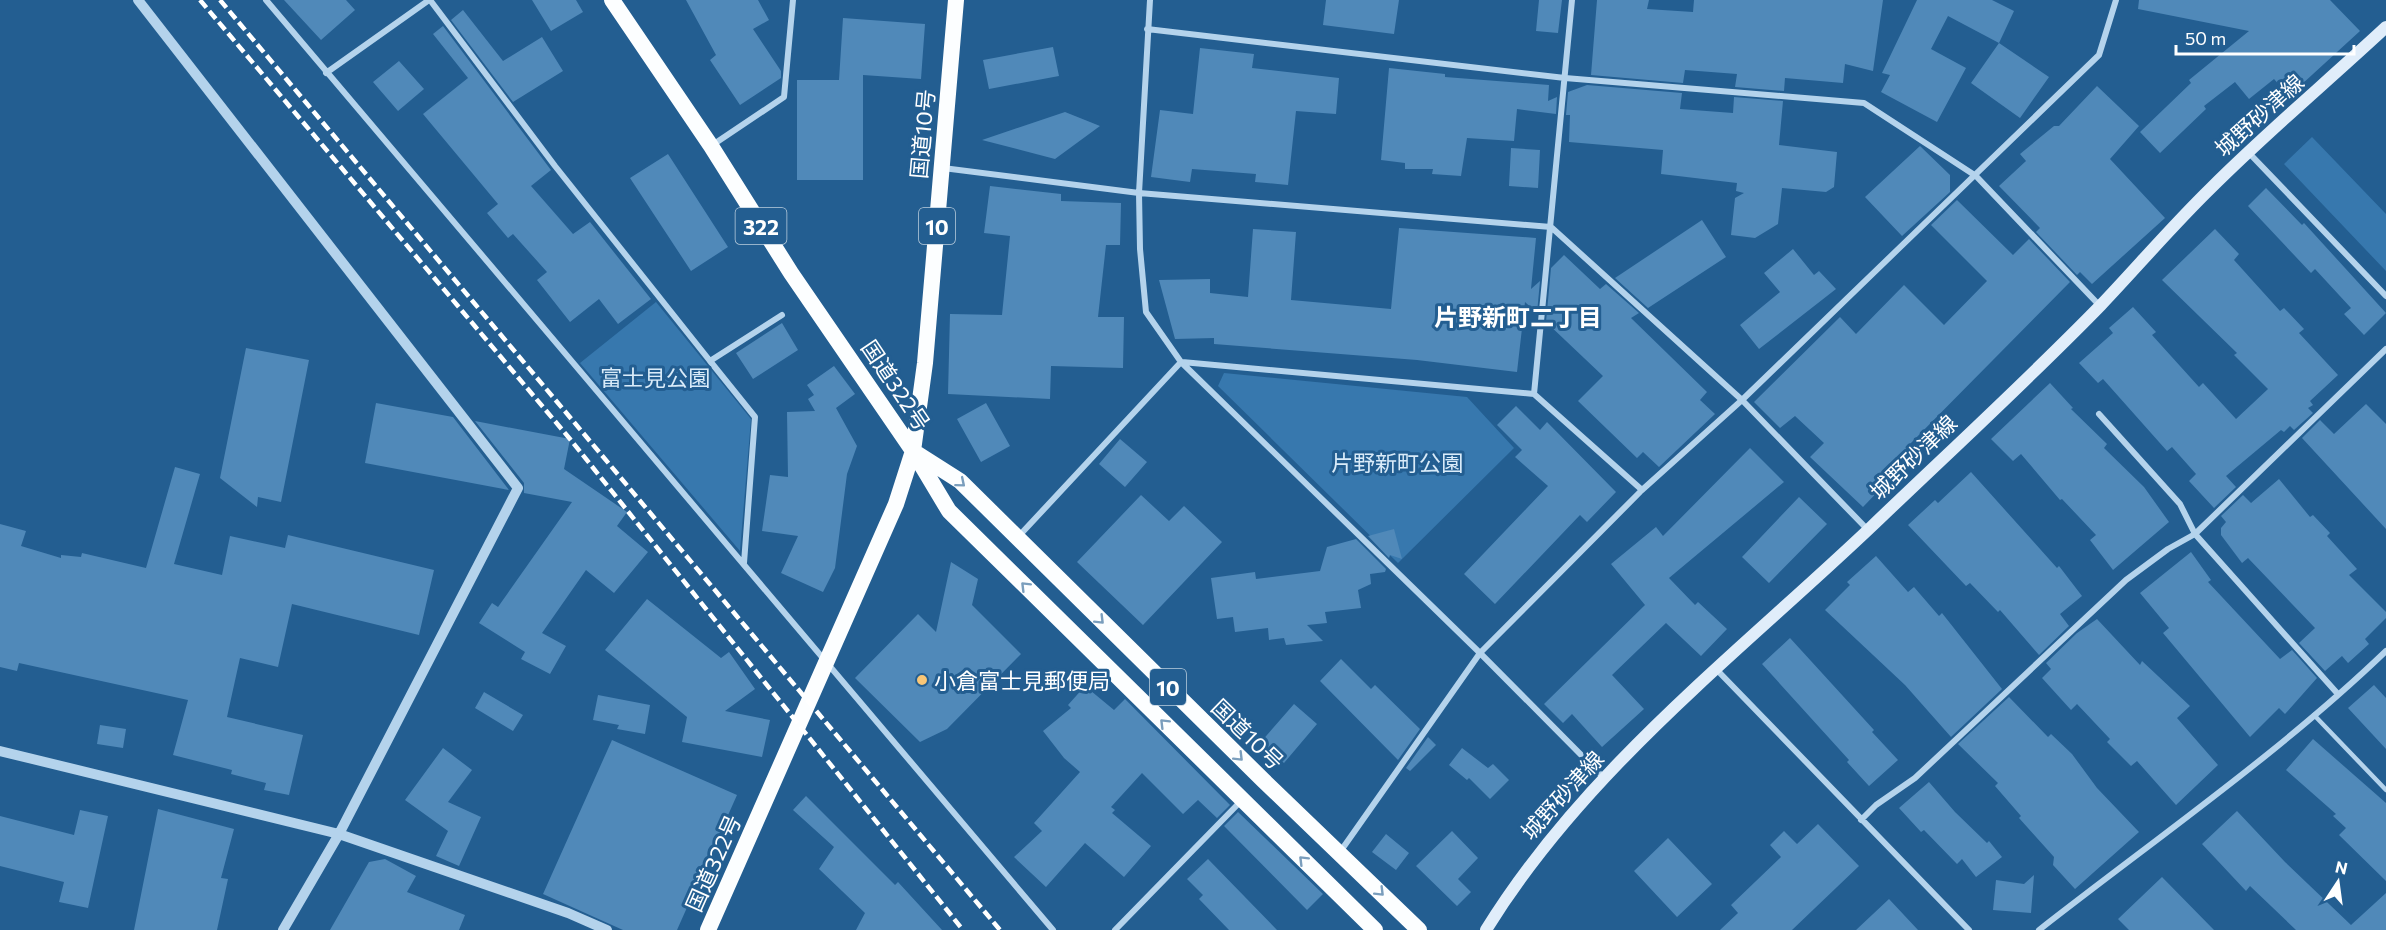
<svg xmlns="http://www.w3.org/2000/svg" width="2386" height="930" font-family="Commissioner,'Noto Sans JP',sans-serif">
<style>
.green{fill:#3778ae}
.building{fill:#5089b9}
.lines{fill:none;stroke-linecap:round;stroke-linejoin:round}
.service{stroke:#b4d3ec;stroke-width:4.5}
.minor{stroke:#b4d3ec;stroke-width:6}
.tertiary{stroke:#b4d3ec;stroke-width:10}
.secondary{stroke:#e0edfa;stroke-width:12}
.trunk{stroke:#fcfeff;stroke-width:16}
.rail{stroke:#fff;stroke-width:4.5;stroke-dasharray:10 4.5;stroke-linecap:butt}
.oneway{stroke:#7a9ebd}
.poi-dot{fill:#f8c677;stroke:#235e91;stroke-width:2}
.labels{text-anchor:middle;dominant-baseline:central;stroke-width:6;stroke-linejoin:round;paint-order:stroke}
.shield{fill:#235e91;stroke:#bdcfde;stroke-width:1.5}
.shield-label{font-size:21px;font-weight:bold;fill:#fff}
.street-label{font-size:22px;fill:#fff;stroke:#235e91}
.park-label{font-size:22px;fill:#d9ebf9;stroke:#235e91}
.poi-label{font-size:22px;fill:#fff;stroke:#235e91;text-anchor:start}
.neighbourhood-label{font-size:24px;font-weight:bold;fill:#fff;stroke:#235e91}
</style>
<rect width="100%" height="100%" fill="#235e91"/>
<path class="green" d="M2312,137L2386,214V271L2284,164Z
M656,302L751,419L740,551L580,363Z
M1224,373L1467,397L1514,448L1398,563L1218,386Z"/>
<path class="building" d="M284,0H346L355,10L321,40Z
M532,0H576L583,12L551,31Z
M686,0H758L769,20L753,29L781,71V78L740,105L710,60L716,55Z
M1326,0H1399L1394,34L1323,25Z
M1539,0H1562L1558,33L1536,31Z
M1597,0H1649L1647,9L1693,12L1694,0H1883L1873,71L1845,64L1843,83L1785,78L1784,91L1735,87L1737,74L1685,70L1683,83L1591,75Z
M1917,0H1992L2014,11L1999,43L1948,16L1931,49L1966,68L1937,122L1881,92L1890,75L1882,73Z
M2139,0H2330L2360,31L2289,96L2274,79L2249,99L2235,82L2204,106L2206,109L2160,153L2140,132L2191,83L2189,80L2249,31L2138,9Z
M463,10L503,61L542,37L563,71L513,102L451,20Z
M843,18L925,24L921,79L863,75V180H797V80H839Z
M443,26L551,170L531,186L573,234L590,222L651,299L618,324L599,299L570,322L537,280L547,272L513,234L508,238L487,213L498,204L423,114L468,78L433,34Z
M1999,43L2049,77L2020,118L1971,83Z
M1053,47L1059,76L989,89L983,60Z
M1200,48L1254,54L1252,68L1339,78L1336,114L1296,111L1288,185L1255,182L1256,174L1192,169L1190,182L1151,177L1160,110L1193,114Z
M399,61L424,89L398,111L373,82Z
M1389,68L1445,74V77L1549,85L1548,101L1557,97L1556,114L1517,109L1514,141L1467,138L1461,176L1432,174L1433,169H1405V163L1381,160Z
M1587,85L1682,93L1680,109L1733,113L1734,97L1783,101L1779,145L1837,152L1834,187L1826,192L1782,188L1778,224L1755,238L1731,235L1735,198L1744,193L1736,191L1737,183L1661,174L1663,150L1569,142L1570,115H1566L1568,92Z
M2097,86L2139,126L2110,159L2165,218L2092,284L2080,272L2077,275L2036,232L2040,228L1999,186L2026,161L2020,154L2054,126H2059Z
M1065,112L1100,126L1055,159L982,140Z
M1920,146L1950,175V192L1902,236L1865,197Z
M1511,148L1540,150L1538,188L1509,186Z
M668,154L728,247L691,271L630,178Z
M990,186L1061,194V201L1121,203L1120,245H1106L1098,317H1124L1123,368L1051,366L1050,399L948,394L950,314L1002,315L1010,236L984,233Z
M2266,188L2302,225L2304,223L2386,313L2364,335L2344,314L2351,308L2315,269L2311,273L2248,206Z
M1957,200L2013,255L2029,239L2070,282L1909,445L1915,453L1863,507L1810,457L1824,443L1795,416L1780,428L1754,402L1840,317L1856,334L1904,285L1944,325L1987,281L1931,225Z
M1702,220L1726,257L1648,308L1615,278Z
M1399,228L1536,238L1531,289L1540,281L1537,313L1525,302L1517,372L1417,360L1214,344V338L1175,339L1159,280L1210,279V293L1248,297L1253,229L1296,232L1291,300L1391,309Z
M2215,229L2239,254L2234,260L2280,311L2284,308L2304,329L2299,333L2338,375L2310,401L2313,405L2308,408L2313,413L2294,430L2290,426L2284,432L2281,430L2226,476L2236,487L2214,508L2189,481L2196,474L2172,447L2167,451L2103,379L2098,383L2079,363L2113,333L2109,328L2133,307L2156,332L2152,335L2199,387L2203,383L2236,419L2268,389L2234,355L2237,353L2162,280Z
M1793,249L1814,275L1819,271L1836,289L1759,349L1740,325L1780,292L1764,273Z
M1564,255L1600,289L1606,284L1639,313L1631,318L1707,392L1700,400L1715,414L1659,467L1643,452L1637,458L1578,401L1603,376L1546,322L1551,268Z
M782,323L798,350L753,379L736,353Z
M246,348L309,360L281,502L258,497L257,507L220,478Z
M834,366L855,394L836,408L857,446L847,474L835,568L823,592L781,573L798,536L762,531L770,475L788,477L787,412L815,411L808,399L814,395L807,385Z
M2050,383L2073,408L2071,409L2107,444L2104,448L2144,487L2169,522L2113,570L2090,540L2096,535L2062,499L2060,500L2021,454L2013,461L1991,439Z
M376,403L453,417L509,490L365,463Z
M986,403L1010,446L981,462L957,419Z
M2366,404L2386,424V529L2302,438L2320,420L2334,434Z
M1516,406L1540,430L1547,422L1616,492L1587,522L1580,515L1495,604L1464,574L1548,486L1515,457L1522,450L1497,425Z
M475,421L570,439L564,469L627,512L617,526L648,552L614,593L586,570L542,633L566,646L550,674L521,659L525,652L479,623L492,603L498,607L572,502L524,493V483Z
M1120,439L1147,462L1125,487L1099,464Z
M1750,448L1784,482L1669,578L1695,605L1698,602L1727,629L1701,656L1666,623L1612,675L1644,709L1602,747L1572,714L1563,723L1544,704L1645,605L1611,564L1656,527L1663,536Z
M175,467L200,474L174,564L222,575L230,536L285,548L288,535L434,570L419,635L292,604L278,667L240,658L227,717L303,735L289,795L264,790L266,783L231,774L232,770L173,755L188,700L19,663L17,671L0,667V524L26,531L21,546L61,558V555L81,557L82,553L146,568Z
M1971,472L2057,568L2059,566L2082,596L2060,614L2069,626L2039,655L2000,610L1998,612L1970,583L1966,586L1908,525L1935,500L1938,503Z
M2279,479L2310,517L2313,515L2330,533L2327,536L2357,569L2349,575L2386,612V618L2365,639L2369,644L2348,663L2342,656L2325,671L2299,643L2315,628L2248,558L2242,563L2221,535V528L2226,522L2221,516L2243,495L2251,503Z
M1141,495L1169,521L1184,506L1222,542L1143,625L1077,562Z
M1799,497L1827,524L1769,583L1742,557Z
M1394,529L1402,559L1390,555L1389,558L1368,536Z
M1356,539L1386,569L1385,572L1370,574L1371,584L1358,590L1361,608L1325,612L1327,623L1307,625L1323,641L1286,645L1284,638L1269,640L1268,628L1235,632L1233,617L1217,619L1211,578L1255,572L1256,579L1320,571L1327,547Z
M2191,552L2211,580L2208,582L2280,659L2292,650L2317,678L2285,714L2279,708L2250,737L2163,633L2169,628L2140,593Z
M1876,556L1908,592L1914,587L1939,616L1942,613L2002,689L1951,737L1905,685L1825,610L1850,585L1847,582Z
M951,562L978,579L972,605L1021,654L947,729L920,742L855,678L918,614L936,632Z
M647,599L721,658L729,652L755,689L725,711L770,720L762,757L682,742L687,717L605,650Z
M2097,619L2140,665L2142,661L2190,706L2177,718L2218,765L2176,805L2137,761L2131,766L2107,742L2110,739L2077,704L2071,710L2042,678L2051,669L2046,663L2077,633Z
M1790,638L1874,730L1872,732L1898,760L1869,786L1847,762L1849,760L1762,664Z
M1341,659L1371,689L1375,685L1420,729L1398,760L1320,681Z
M2374,685L2386,698V749L2348,708Z
M1085,686L1114,710L1125,699L1230,805L1217,818L1198,800L1183,814L1142,773L1111,807L1115,810L1112,813L1151,846L1124,877L1085,843L1046,887L1014,857L1042,831L1034,823L1080,772L1064,758L1043,731L1071,708L1068,705Z
M484,692L523,715L513,731L475,708Z
M598,695L650,705L645,734L617,729L619,725L593,720Z
M2009,697L2048,737L2051,734L2072,754L2097,788L2139,832L2075,889L2053,865L2054,857L2019,818L2021,816L1995,786L1998,783L1958,744Z
M1294,704L1317,724L1284,763L1260,743Z
M100,725L126,729L123,748L97,744Z
M1428,737L1436,745L1410,771L1406,768Z
M2313,739L2386,803V881L2339,835L2346,828L2333,816L2336,814L2286,770Z
M612,740L737,795L677,930H623L543,894Z
M443,748L472,770L448,802L481,817L459,866L436,856L448,831L405,800Z
M1462,748L1488,768L1493,764L1509,780L1490,799L1469,778L1467,780L1449,765Z
M1929,782L1955,812L1987,843L1989,841L2002,857L1976,877L1962,859L1957,864L1924,830L1921,832L1899,808Z
M806,796L895,885L898,882L942,930H856L865,913L819,869L834,847L793,810Z
M158,809L234,829L221,878L228,879L217,930H134Z
M80,810L108,816L88,908L59,902L64,882L0,866V816L74,835Z
M2237,811L2285,862L2351,925L2386,893V930H2296L2250,886L2246,891L2202,844Z
M1238,812L1323,894L1307,910L1224,826Z
M1818,824L1859,866L1792,930H1720L1738,913L1731,905L1781,857L1770,845L1784,831L1797,844Z
M1452,831L1478,858L1458,879L1471,892L1457,906L1416,866Z
M1386,834L1409,853L1396,870L1372,852Z
M1668,838L1712,884L1677,917L1634,871Z
M385,859L416,876L407,892L465,915L459,930H330L369,862Z
M1208,859L1277,930H1229L1199,899L1203,895L1187,879Z
M2034,875L2031,913L1993,910L1996,880L2024,884Z
M2162,877L2214,930H2129L2118,919Z
M1889,899L1918,930H1856Z"/>
<g class="lines">
<path class="service" d="M2314,715L2386,790"/>
<path class="minor" d="M266,0L1053,930
M430,0L555,166L710,361L782,315
M1150,0L1139,193L1140,249L1146,312L1181,362L1480,653L1604,778
M1147,29L1565,78L1864,103L1976,176L2100,306
M326,73L429,0
M711,146L784,97L793,0
M2249,153L2386,296
M943,168L1139,193L1551,227L1742,400L1868,530
M710,361L755,417L744,563
M1182,362L1534,394L1642,490
M1534,394L1572,0
M2099,414L2180,504L2195,534L2337,693
M1018,537L1181,362
M1716,669L1969,930
M1861,820L1876,805L1915,778L2126,580L2168,549L2195,534L2386,349
M1340,852L1480,653L1642,490L1742,400L2099,55L2116,0
M1115,930L1242,800
M2039,930C2154,840 2281,752 2386,651"/>
<path class="tertiary" d="M138,0L518,488L339,834L283,930
M0,751L339,834L568,913L607,930"/>
<path class="secondary" d="M1486,930C1584,771 1736,655 1870,528C1947,454 2027,381 2101,305C2138,266 2173,225 2211,188C2267,132 2328,81 2386,27"/>
<path class="trunk" d="M612,0L711,146L791,273L913,451L949,511L1375,930
M916,453L960,481L1263,780L1419,930
M708,930L896,504L913,451L925,363L956,0"/>
<path class="rail" d="M200,0L570,439L963,930
M220,0L1000,930"/>
</g>
<defs><path id="oneway-chevron" d="M-2-3.5L2.5 0L-2 3.5" fill="none" stroke-width="1.6" stroke-linecap="round" stroke-linejoin="round" transform="scale(1.5)"/></defs>
<g class="oneway">
<use href="#oneway-chevron" transform="translate(961 483) rotate(40)"/>
<use href="#oneway-chevron" transform="translate(1025 586) rotate(-135)"/>
<use href="#oneway-chevron" transform="translate(1100 620) rotate(45)"/>
<use href="#oneway-chevron" transform="translate(1164 723) rotate(-135)"/>
<use href="#oneway-chevron" transform="translate(1239 757) rotate(45)"/>
<use href="#oneway-chevron" transform="translate(1303 860) rotate(-135)"/>
<use href="#oneway-chevron" transform="translate(1380 892) rotate(45)"/>
</g>
<circle class="poi-dot" cx="922" cy="680" r="6"/>
<g class="labels">
<g class="shield">
<rect x="735.5" y="208" width="51" height="36" rx="4.5"/>
<rect x="919" y="208" width="36" height="36" rx="4.5"/>
<rect x="1150" y="669" width="36" height="36" rx="4.5"/>
</g>
<g class="shield-label">
<text x="761" y="226">322</text>
<text x="937" y="226">10</text>
<text x="1168" y="687">10</text>
</g>
<g class="street-label">
<text transform="translate(2259 115) rotate(-42)">城野砂津線</text>
<text transform="translate(922 134) rotate(-85)">国道10号</text>
<text transform="translate(896 385) rotate(56)">国道322号</text>
<text transform="translate(1913 457) rotate(-44)">城野砂津線</text>
<text transform="translate(1248 734) rotate(44)">国道10号</text>
<text transform="translate(1562 795) rotate(-48)">城野砂津線</text>
<text transform="translate(713 863) rotate(-66)">国道322号</text>
</g>
<g class="park-label">
<text x="655" y="377">富士見公園</text>
<text x="1397" y="462">片野新町公園</text>
</g>
<g class="poi-label">
<text x="934" y="680">小倉富士見郵便局</text>
</g>
<g class="neighbourhood-label">
<text x="1518" y="316">片野新町二丁目</text>
</g>
</g>
<g transform="translate(2338 882) rotate(13)" stroke="#235e91" stroke-width="4.5" paint-order="stroke">
<path d="M0-4.5L10 22L0 15L-10 22Z" fill="#ffffff"/>
<text y="-9" font-size="16" font-weight="bold" text-anchor="middle" fill="#ffffff">N</text>
</g>
<path d="M2176 45v9h178v-9" fill="none" stroke="#ffffff" stroke-width="3"/>
<text x="2185" y="45" font-size="18" fill="#ffffff" stroke="#235e91" stroke-width="4.5" paint-order="stroke">50 m</text>
</svg>
